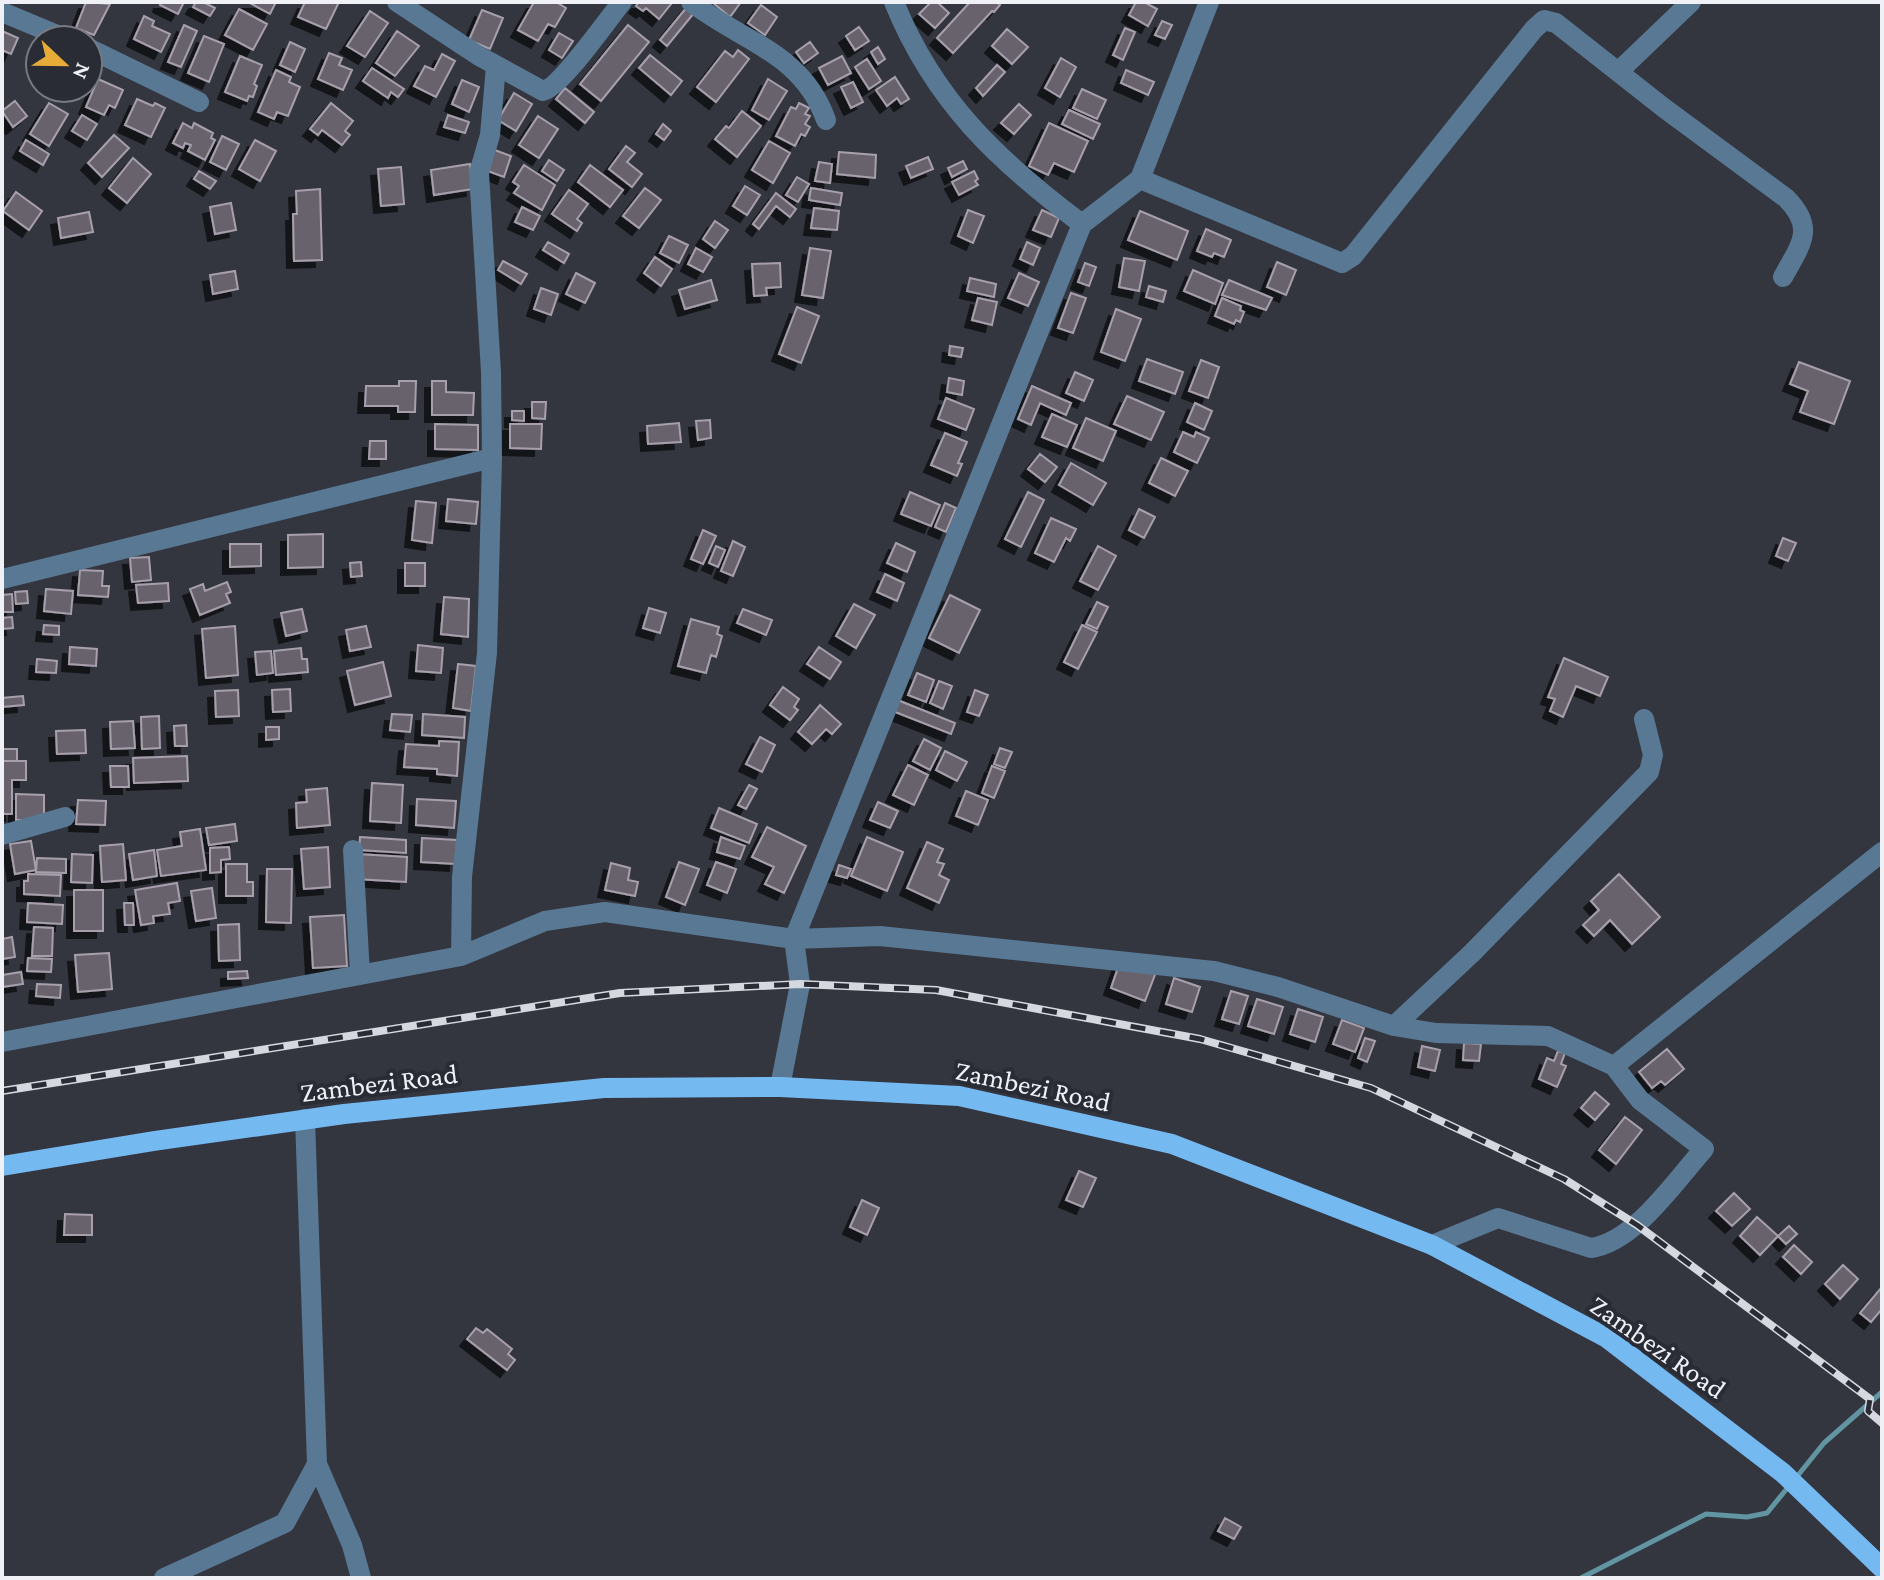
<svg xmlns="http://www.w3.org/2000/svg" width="1884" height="1580" font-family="'Crimson Pro',serif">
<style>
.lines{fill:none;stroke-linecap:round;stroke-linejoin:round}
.stream{stroke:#6095a1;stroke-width:5}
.building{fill:#68626d;stroke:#a7a0ac;stroke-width:2;filter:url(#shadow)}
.minor{stroke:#587893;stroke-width:20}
.major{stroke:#75b9f1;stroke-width:20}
.rail-casing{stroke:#d6d8df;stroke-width:8}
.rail{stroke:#292b35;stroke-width:5;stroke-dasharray:15;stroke-linecap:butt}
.labels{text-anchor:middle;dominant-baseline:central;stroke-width:8;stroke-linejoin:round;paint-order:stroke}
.street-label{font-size:28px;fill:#eff1f7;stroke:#292b35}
</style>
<defs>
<filter id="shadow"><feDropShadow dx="-7" dy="7" stdDeviation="0" flood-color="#0009"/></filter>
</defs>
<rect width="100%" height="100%" fill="#33353f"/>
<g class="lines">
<path class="stream" d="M1795,1479L1824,1443L1882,1392
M1581,1578L1706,1514L1747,1517L1767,1513L1789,1486"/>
</g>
<path class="building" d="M86,2L110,4L94,35L76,28Z
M161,2H184L178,14L160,5Z
M196,2H203L215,8L210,16L193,7Z
M248,2H276L270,14Z
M305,2H339L326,29L298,17Z
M534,2H556L566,8L555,27L548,24L538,41L518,30Z
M639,2H669L671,4L659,19L646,8L643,11L636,6Z
M712,2H741L730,17Z
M931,2H937L949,13L935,28L919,14Z
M970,2H997L1000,5L994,12L992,11L953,53L937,38Z
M1136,2H1144L1157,9L1148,26L1129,15Z
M761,5L777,17L765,35L748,23Z
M687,7L694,13L667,46L660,40Z
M239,9L267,24L253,50L225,35Z
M482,10L503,18L490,49L469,40Z
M370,11L388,23L365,57L347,46Z
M144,16L154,21L152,26L170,34L161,52L134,39Z
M1162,21L1172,25L1165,39L1155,35Z
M184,25L197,31L181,67L168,62Z
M628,25L649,42L601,101L580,84Z
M859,27L869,41L855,50L846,36Z
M1125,28L1135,32L1123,60L1113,55Z
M1007,29L1028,47L1012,64L992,46Z
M2,31L18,38L11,54L2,50Z
M397,31L419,46L395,76L376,63Z
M559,33L573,41L562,58L549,50Z
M204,36L224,44L209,82L188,73Z
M290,42L305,49L295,72L280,65Z
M810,42L818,53L804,63L796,52Z
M878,47L885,59L878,64L871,52Z
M738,50L749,59L716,102L697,87L725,51L733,57Z
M329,53L342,58L339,65L352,70L343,90L318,79Z
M442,54L455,61L436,97L414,86L425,66L434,70Z
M650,55L682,81L671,95L639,68Z
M240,56L262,65L254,84L257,86L253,97L249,96L247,101L225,92Z
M842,56L851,73L828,85L819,68Z
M1061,58L1076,67L1060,97L1045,88Z
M867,59L881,81L869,89L855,67Z
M997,65L1005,72L983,96L976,88Z
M372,68L404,89L398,97L391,92L388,98L363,81Z
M276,70L291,77L289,82L300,87L288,116L277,112L274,119L258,112Z
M1126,70L1154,82L1148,95L1121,83Z
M895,77L909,99L901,104L897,98L887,106L876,90Z
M98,79L123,90L115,108L109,105L104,115L86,107Z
M768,79L787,91L769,120L752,110Z
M462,80L479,87L469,112L452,104Z
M853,82L863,102L851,108L841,87Z
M565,88L594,112L585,123L556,99Z
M1082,89L1106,100L1097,119L1073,108Z
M514,93L532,104L516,131L498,120Z
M137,99L153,106L155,103L165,108L151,137L125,125Z
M15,101L27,116L13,127L2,111Z
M49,103L68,114L49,146L30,134Z
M331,103L353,121L345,131L350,135L342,145L322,130L318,135L310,129Z
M799,103L809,108L805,114L810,116L805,124L810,127L805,136L801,134L795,146L776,136L791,107L796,109Z
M1019,104L1031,115L1014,134L1001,123Z
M1069,110L1100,124L1093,139L1062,124Z
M742,111L761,126L737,157L715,139L726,126L729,128Z
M82,115L97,124L87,140L72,131Z
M448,115L469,122L465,133L444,127Z
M538,116L558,129L539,158L519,145Z
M183,123L192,128L194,123L213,133L211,138L215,140L205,160L188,151L191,145L185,143L183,148L173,143Z
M1049,123L1088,141L1074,172L1054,163L1048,175L1029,166Z
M663,124L671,131L664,140L656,134Z
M114,135L129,148L102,177L88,163Z
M222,136L239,144L226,170L210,162Z
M26,140L49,154L43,165L20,151Z
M255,140L276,151L260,181L239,169Z
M769,141L790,153L773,183L752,170Z
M626,146L635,153L627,162L642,174L632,187L609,169Z
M492,149L511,156L504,177L485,170Z
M839,152L876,155L875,178L837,174Z
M928,157L933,169L911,178L906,166Z
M133,158L151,174L127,203L109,188Z
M549,160L564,170L557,181L542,171Z
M963,161L967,169L952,177L948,168Z
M819,162L832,164L830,183L815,181Z
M470,164L473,189L434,195L431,170Z
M524,165L555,185L542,210L514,193L519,186L513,182Z
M590,165L623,190L610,207L578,182Z
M401,167L404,204L381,206L378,169Z
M199,171L216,181L210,189L194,179Z
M974,171L978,179L975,181L978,185L959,195L952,182Z
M797,177L809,184L798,202L786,195Z
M745,186L760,195L747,215L733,206Z
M645,188L661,200L639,228L623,216Z
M811,188L842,193L840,205L809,200Z
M320,189L322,260L294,261L293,214H297L296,191Z
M569,190L588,204L577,219L582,223L577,231L552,214Z
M16,192L42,211L29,230L3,211Z
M776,193L796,209L790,217L776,206L759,229L753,224Z
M231,203L236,230L215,234L210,207Z
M522,207L540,216L533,230L515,222Z
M814,208L839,211L837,230L811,228Z
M968,210L984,216L973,243L958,236Z
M1042,210L1059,218L1051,237L1033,230Z
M1140,211L1188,231L1177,260L1128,240Z
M89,212L93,232L61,238L58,218Z
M715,221L728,230L715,248L703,239Z
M1206,229L1231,240L1224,257L1214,253L1212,257L1197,251Z
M669,236L688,245L679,263L660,253Z
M548,242L569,254L564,263L543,250Z
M1027,242L1040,248L1033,265L1020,259Z
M696,248L712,257L703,272L688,264Z
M810,248L831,251L823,298L802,295Z
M655,257L672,269L661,286L644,273Z
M1124,258L1145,261L1139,291L1119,287Z
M503,261L527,274L521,284L498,270Z
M1277,262L1296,270L1286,295L1267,287Z
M780,263L781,287L766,288L767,295L754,296L752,264Z
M1085,263L1096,267L1089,286L1078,282Z
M1193,270L1223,283L1215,304L1184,291Z
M235,271L238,289L213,294L210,275Z
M576,273L595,283L585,303L566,294Z
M1019,273L1039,282L1028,306L1008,298Z
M970,278L996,284L994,297L967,291Z
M711,280L717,300L685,309L679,290Z
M1229,280L1272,298L1266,310L1222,295Z
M1149,286L1166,291L1163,302L1146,297Z
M541,288L558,294L551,315L534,309Z
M1071,293L1086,298L1073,333L1058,328Z
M978,298L997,302L992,325L972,320Z
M1222,298L1241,306L1240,310L1244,312L1240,322L1236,320L1234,324L1215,316Z
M797,307L819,316L801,363L779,354Z
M1116,309L1141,319L1125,361L1101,352Z
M950,346L963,348L961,357L949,355Z
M1147,359L1183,372L1175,394L1139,381Z
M1201,360L1219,367L1208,398L1189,391Z
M1799,362L1850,381L1834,424L1800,412L1808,391L1790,384Z
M1075,372L1093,380L1084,401L1066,393Z
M949,378L964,381L962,395L947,392Z
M399,381H416L415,412H398V406H365L366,386H399Z
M432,381H446V392L474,393L473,415H432Z
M1032,386L1071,403L1066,415L1040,403L1031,425L1018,419Z
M1127,396L1164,412L1151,440L1114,424Z
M946,398L974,409L966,430L938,419Z
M532,402H546L545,419L532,418Z
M1195,403L1212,411L1204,430L1187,422Z
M512,411H524V421L512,420Z
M1052,414L1077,425L1067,447L1042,437Z
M1086,418L1116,431L1103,461L1073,448Z
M710,420L711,438L698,440L696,421Z
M679,423L681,442L648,444L647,426Z
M435,424L478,425V450L435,449Z
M510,424H542L541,449L510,448Z
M1183,432L1194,437L1196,432L1209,438L1197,463L1174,452Z
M945,433L967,442L958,463L962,464L957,476L931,465Z
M370,441H386V459H369Z
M1040,454L1057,467L1045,482L1028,469Z
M1161,458L1188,471L1175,496L1149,483Z
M1071,463L1106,483L1093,505L1059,485Z
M910,492L940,505L931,526L901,514Z
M1028,492L1044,500L1021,547L1005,539Z
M448,499L478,502L476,524L446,521Z
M416,501L436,503L432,543L412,540Z
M945,503L956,508L946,532L935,527Z
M1139,509L1155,517L1144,538L1129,530Z
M1051,518L1076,529L1070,541L1066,538L1054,562L1035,553Z
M703,530L716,536L703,564L691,559Z
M323,534V567L288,568V535Z
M1783,538L1796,543L1788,561L1776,556Z
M733,541L745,547L733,576L721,571Z
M896,543L915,552L907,572L887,563Z
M230,544H261V566L230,567Z
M716,546L725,550L718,567L709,563Z
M1098,546L1116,556L1098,590L1080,581Z
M149,557L151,580L132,582L130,558Z
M361,562L362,576L351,577L350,563Z
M405,563H425V586H405Z
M80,570L103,571L102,586H109L108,597L78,595Z
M885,574L904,583L897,601L877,592Z
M227,582L231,592L226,594L230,603L200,615L190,589L203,584L205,591Z
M168,583L169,601L138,603L136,585Z
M46,589L73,591L71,614L44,611Z
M27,591L28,603L16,604L15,592Z
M12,594L13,612H2V595Z
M950,595L980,610L959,653L929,638Z
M444,597L469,599L468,637L441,634Z
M1097,602L1108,607L1097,629L1086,624Z
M854,604L875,615L856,648L836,636Z
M649,608L666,613L660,633L643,628Z
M302,609L307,631L286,636L281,613Z
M743,609L772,620L766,635L737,623Z
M12,617L13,628L2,629V618Z
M691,619L719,627L717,634L722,636L716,657L711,655L706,673L678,666Z
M44,625L59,626V635L43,634Z
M1082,625L1097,632L1078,669L1064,662Z
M235,626L238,675L206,678L202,629Z
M366,626L371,647L350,651L346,630Z
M418,645L443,648L441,673L416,671Z
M70,647L97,649L96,666L69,664Z
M819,647L841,662L830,679L807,664Z
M301,648L302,659H307L308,672L276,675L274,651Z
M271,651L273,673L257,675L255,652Z
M1564,658L1608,677L1600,696L1576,686L1563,717L1550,711L1555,699L1548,697Z
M37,659L57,661L56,673L36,672Z
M383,662L391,696L355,705L347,671Z
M458,664L476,666L471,711L453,708Z
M917,673L934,680L926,702L908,695Z
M939,681L952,686L943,709L930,703Z
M783,687L799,699L794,707L798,710L790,720L770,705Z
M290,689L291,711L273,712L272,690Z
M238,690L239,716L216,717L215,691Z
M975,690L988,695L979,716L967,712Z
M23,696L24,705L2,707V698Z
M895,699L955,723L951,734L890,710Z
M820,705L841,724L832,734L826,729L812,744L798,732Z
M392,714L412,715L410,732L390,730Z
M423,714L465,717L464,738L422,735Z
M159,716L160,748L142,749L141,717Z
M133,721L135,748L111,749L110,722Z
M186,725L187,746H175L174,726Z
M266,727H279V739L266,740Z
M85,730L86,753L57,754L56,731Z
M760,737L775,745L762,772L746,764Z
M924,739L941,748L930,770L913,761Z
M439,741L459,742L457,776L437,774V769L404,767L406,744L439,746Z
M1000,748L1012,752L1005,768L994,764Z
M2,749H17V761H2Z
M945,751L967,762L957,781L936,770Z
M187,756L188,781L134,783L133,758Z
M2,761H26V780H12V814H2Z
M908,765L928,775L914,805L893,795Z
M110,766H128L129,787H111Z
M992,766L1005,771L994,798L982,793Z
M372,783L403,785L401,823L370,821Z
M749,785L757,789L746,809L738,805Z
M327,788L330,825L297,828L296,803L307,802L306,790Z
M966,791L988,800L978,825L956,816Z
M16,794L44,795V820H16Z
M417,799L456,801L454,828L416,825Z
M78,800L106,801L105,825L76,824Z
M878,802L898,811L890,828L870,820Z
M719,808L757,824L749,843L711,828Z
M235,824L237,841L209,845L206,828Z
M767,827L806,846L784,893L765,884L774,867L752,857Z
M200,829L206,870L161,876L157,850L182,846L180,832Z
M360,837L406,840V853L359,850Z
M721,837L745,846L740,859L717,852Z
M867,837L903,852L887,891L851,876Z
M422,838L457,840L456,864L421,862Z
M31,841L36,870L15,874L10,844Z
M927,842L943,849L937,862L944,864L939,875L949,880L939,903L907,888Z
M123,844L126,880L102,882L100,846Z
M229,847L230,859L221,860V872L210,873V848Z
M328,847L330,887L304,889L301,849Z
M154,850L157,876L133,880L129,854Z
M72,854L93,855L92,883L71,882Z
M357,854L407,857L406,882L356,879Z
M37,858L66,859V873L36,872Z
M679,862L699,869L685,905L666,897Z
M716,862L736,869L727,893L707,885Z
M611,863L630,868L628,880L638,882L635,896L605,890Z
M226,864H247V882H253V896H226Z
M839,865L851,869L847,878L836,875Z
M267,869H292L291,923L266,922Z
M28,874L61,875L60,896L24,894V881H28Z
M1619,874L1660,917L1632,944L1610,920L1594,936L1583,925L1599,910L1591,901Z
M177,883L180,901L168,903L170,914L153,916L154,923L141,925L135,890Z
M212,888L216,918L196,921L191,891Z
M74,890H103V931H74Z
M28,903L63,905L62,924L27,922Z
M124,903H133L134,925H125Z
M344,915L347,966L313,968L310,917Z
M239,924L240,960L219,961L218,925Z
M34,927L53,928L52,956H32Z
M12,937L15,957L2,959V939Z
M109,953L112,989L78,992L75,955Z
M28,958L52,959L51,972L27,971Z
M1121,959L1156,972L1145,1001L1111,988Z
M247,971L248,978L228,979V972Z
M21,972L23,984L2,987V975Z
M1174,978L1200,987L1192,1012L1166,1004Z
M37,984L61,985L60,998L36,996Z
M1231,991L1248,996L1239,1024L1222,1019Z
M1257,999L1283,1007L1274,1034L1248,1026Z
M1298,1009L1323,1017L1315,1042L1290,1034Z
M1342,1020L1364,1028L1355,1052L1333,1044Z
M1365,1038L1375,1041L1367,1062L1358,1058Z
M1464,1043L1481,1044L1479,1061L1463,1060Z
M1422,1046L1440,1050L1435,1071L1418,1067Z
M1667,1049L1684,1069L1665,1085L1661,1081L1652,1088L1639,1072Z
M1558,1051L1565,1053L1561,1064L1566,1066L1557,1087L1539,1079L1547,1058L1554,1061Z
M1595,1092L1609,1104L1595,1120L1581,1108Z
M1625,1117L1642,1130L1616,1164L1599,1150Z
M1079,1171L1096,1178L1083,1207L1066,1200Z
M1734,1193L1750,1209L1732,1226L1716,1211Z
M862,1200L879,1208L867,1235L850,1227Z
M65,1214L92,1215V1235H64Z
M1757,1217L1778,1236L1760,1255L1740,1236Z
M1789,1226L1797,1234L1786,1244L1778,1236Z
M1794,1245L1812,1262L1801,1274L1783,1257Z
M1843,1265L1858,1279L1840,1299L1825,1284Z
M1881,1288L1882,1309L1871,1322L1860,1313Z
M476,1328L483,1333L487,1329L512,1349L508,1354L515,1360L507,1370L467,1339Z
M1225,1518L1241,1527L1234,1539L1218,1531Z"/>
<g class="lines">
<path class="minor" d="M397,2L479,56L543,91C560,88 608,19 622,2
M691,2C742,42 802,52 826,120
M894,2C934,101 998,161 1082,224
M2,12L69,40
M88,48L199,102
M1619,71L1691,2
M1140,179L1342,263L1353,256L1534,29L1544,20L1556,23L1664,108L1786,198C1816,228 1801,244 1783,277
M492,458L491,372L479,173L490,135L496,66
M2,579L492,458L487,653L462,877L461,956
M2,835L65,817
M353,850L360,974
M1394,1026L1472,953L1649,772L1653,755L1644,719
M2,1042L461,956L545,921L605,912L794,939L880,936L1214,971L1278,987L1394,1026L1436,1033L1548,1036L1614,1066L1640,1100L1704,1149C1676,1180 1635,1242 1591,1248L1498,1218L1432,1245
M1614,1066L1882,852
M780,1087L800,984L794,939L1082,224L1140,179L1209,2
M305,1119L317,1464L352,1545L361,1578
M164,1578L285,1523L317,1464"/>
<path class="major" d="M2,1166L154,1141L344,1114L604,1088L780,1087L959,1096L1172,1144L1432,1245L1607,1338L1783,1473L1882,1568"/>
<defs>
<path id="rail" d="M2,1091L620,993L800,984L936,990L1200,1039L1371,1088L1564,1179L1637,1225L1870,1399L1868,1411L1882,1423"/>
</defs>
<use href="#rail" class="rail-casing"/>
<use href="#rail" class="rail"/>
</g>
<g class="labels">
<g class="street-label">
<text transform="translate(379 1083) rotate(-7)">Zambezi Road</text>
<text transform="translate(1033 1086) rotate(12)">Zambezi Road</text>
<text transform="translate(1658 1347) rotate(35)">Zambezi Road</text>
</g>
</g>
<rect width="1884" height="1580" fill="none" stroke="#eff1f7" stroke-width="8"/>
<g transform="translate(64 64) rotate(112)"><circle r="38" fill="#292b35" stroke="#787a83" stroke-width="2"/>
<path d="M0-6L14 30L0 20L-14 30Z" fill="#e7ac37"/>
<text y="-12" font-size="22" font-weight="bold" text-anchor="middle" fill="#eff1f7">N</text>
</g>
</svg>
